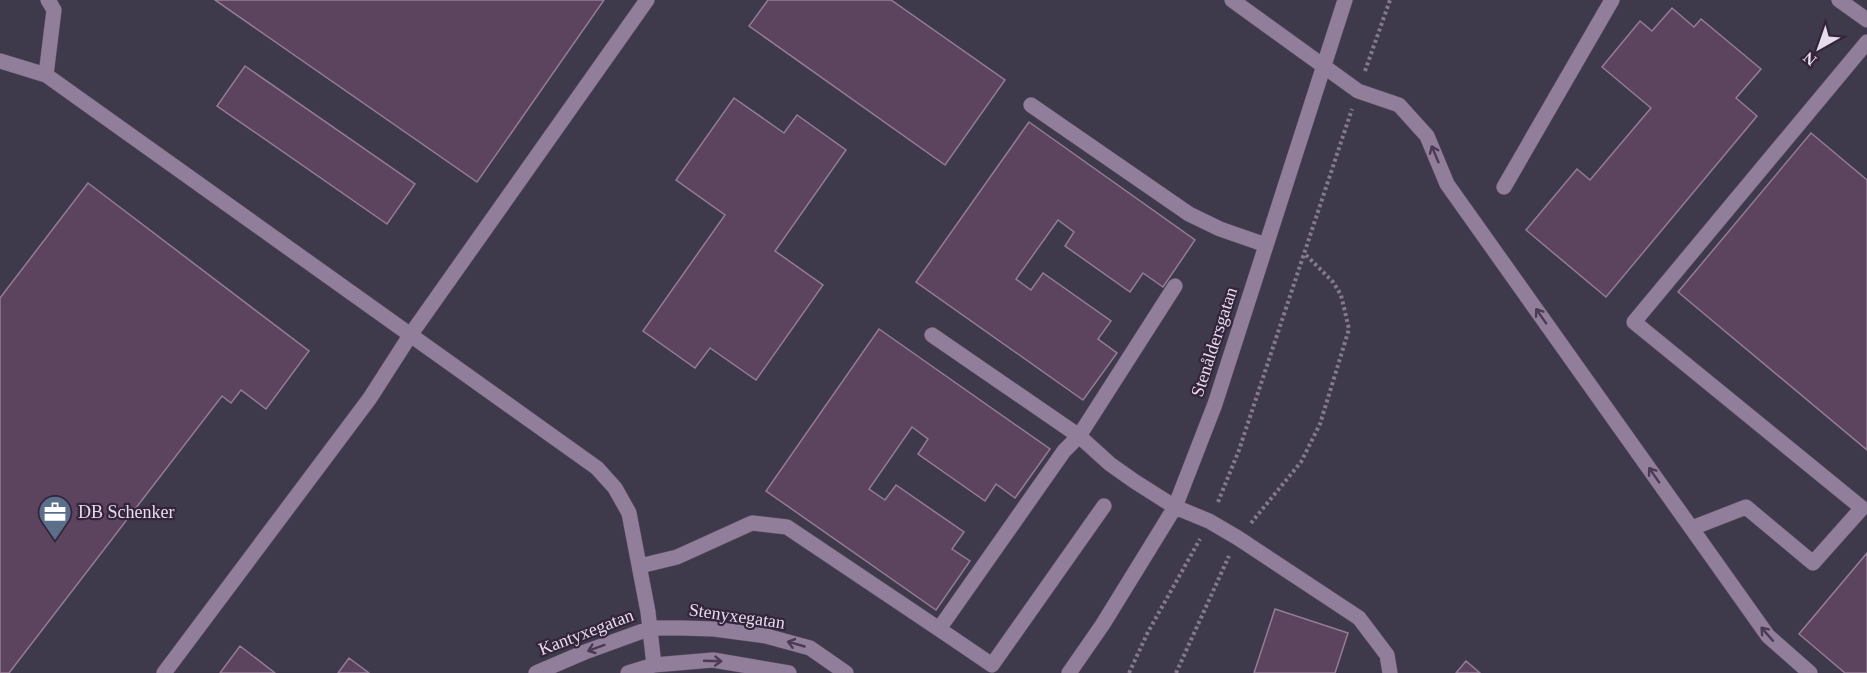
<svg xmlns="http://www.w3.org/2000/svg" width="1867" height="673" font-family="Georgia,serif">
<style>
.industrial{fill:#3e3a4b}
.building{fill:#5c445e;stroke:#947c96;stroke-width:1.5}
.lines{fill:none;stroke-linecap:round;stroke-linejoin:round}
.minor-casing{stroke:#5b4d62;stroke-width:16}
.path{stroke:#86798e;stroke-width:4;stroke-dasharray:3 3;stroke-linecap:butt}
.minor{stroke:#917e9b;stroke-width:15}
.oneway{stroke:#4b3a54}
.labels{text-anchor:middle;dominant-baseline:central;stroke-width:4.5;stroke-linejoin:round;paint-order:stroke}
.street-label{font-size:18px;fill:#e6dcec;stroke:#34243c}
.poi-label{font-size:18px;fill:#e6dcec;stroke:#34243c;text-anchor:start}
</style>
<rect width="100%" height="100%" fill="#3e2e47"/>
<path class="industrial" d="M0,0H1867V673H0Z"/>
<path class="building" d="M215,0H604L477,182Z
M768,0H891L1005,80L945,165L749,26Z
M1672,8L1694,27L1701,19L1761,69L1736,98L1757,116L1606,297L1526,230L1577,169L1590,180L1651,108L1602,67L1640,21L1652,31Z
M245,66L415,184L387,224L217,106Z
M734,98L784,133L797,115L846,150L775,251L823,285L756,380L710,348L695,368L643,331L725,215L676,180Z
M1029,122L1195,240L1163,287L1143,273L1130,292L1065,246L1074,232L1058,220L1016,279L1031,290L1043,273L1111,321L1098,339L1117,353L1083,400L916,282Z
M1811,133L1867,180V450L1678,292Z
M88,183L309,351L266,409L241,390L231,403L222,396L9,673H0V298Z
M879,329L1050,449L1015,498L996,484L985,501L918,454L928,439L912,427L869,489L885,500L896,485L964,532L952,549L970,561L936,610L766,491Z
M1867,553V673H1845L1799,634Z
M1275,609L1348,633L1335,673H1254Z
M240,646L275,673H220Z
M349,658L369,673H338Z
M1466,661L1480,673H1456Z"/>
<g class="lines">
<defs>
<path id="minor" d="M1232,0L1358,91L1399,105L1427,136L1447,184L1768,636L1810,673
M1839,0L1867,20
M0,61L46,75L597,468L615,488L629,513L648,612L654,665
M46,75L54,10L48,0
M1031,105L1189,214L1220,229L1266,245
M1504,187L1612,0
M932,335L1079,436L1110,464L1134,481L1175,507L1209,521L1238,538L1359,618L1387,655L1390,673
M1104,506L992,665L939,629L1064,451L1079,436L1175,286
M1692,528L1746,507L1813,563L1862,508L1634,322L1867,42
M640,566L677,557L752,523L787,527L939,629
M164,673L370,398L411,334L647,0
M536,673L585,652L651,628H682L714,629L766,636L810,648L846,673
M628,673L654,665L713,660L789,673
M1069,673L1103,624L1175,507L1215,404L1345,0"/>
</defs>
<use href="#minor" class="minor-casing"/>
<path class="path" d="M1365,71L1390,0
M1218,502L1239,450L1352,109
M1251,523L1301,462L1320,424L1349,329L1341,295L1333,282L1305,254
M1129,673L1148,632L1200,539
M1176,673L1229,556"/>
<use href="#minor" class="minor"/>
</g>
<defs><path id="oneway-shaft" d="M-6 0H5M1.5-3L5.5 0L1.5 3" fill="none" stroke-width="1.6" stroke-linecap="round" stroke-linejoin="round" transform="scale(1.5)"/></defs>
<g class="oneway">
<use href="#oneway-shaft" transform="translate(1435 154) rotate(-113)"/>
<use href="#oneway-shaft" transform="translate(1541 316) rotate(-125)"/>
<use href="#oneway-shaft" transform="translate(1654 475) rotate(-125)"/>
<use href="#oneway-shaft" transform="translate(1767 634) rotate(-131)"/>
<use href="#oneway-shaft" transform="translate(796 644) rotate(-164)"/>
<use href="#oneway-shaft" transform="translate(596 648) rotate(160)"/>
<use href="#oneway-shaft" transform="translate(713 661) rotate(2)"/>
</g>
<defs>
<symbol id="office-pin" viewBox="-11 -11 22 30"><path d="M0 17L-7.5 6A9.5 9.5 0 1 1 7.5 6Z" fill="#5c6f8a" stroke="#34243c"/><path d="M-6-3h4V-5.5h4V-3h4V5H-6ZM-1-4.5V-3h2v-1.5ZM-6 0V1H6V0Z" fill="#fff"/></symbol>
</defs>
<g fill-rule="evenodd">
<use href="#office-pin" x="36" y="493" width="38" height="52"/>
</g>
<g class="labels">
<g class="street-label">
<text transform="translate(1214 342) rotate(-72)">Stenåldersgatan</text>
<text transform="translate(737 616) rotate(8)">Stenyxegatan</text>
<text transform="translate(586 632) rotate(-21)">Kantyxegatan</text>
</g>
<g class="poi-label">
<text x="78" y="512">DB Schenker</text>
</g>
</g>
<g transform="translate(1819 48) rotate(220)" stroke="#34243c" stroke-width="4.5" paint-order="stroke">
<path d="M0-4.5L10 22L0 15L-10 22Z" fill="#e6dcec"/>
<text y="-9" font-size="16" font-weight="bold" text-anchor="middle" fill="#e6dcec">N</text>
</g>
</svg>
